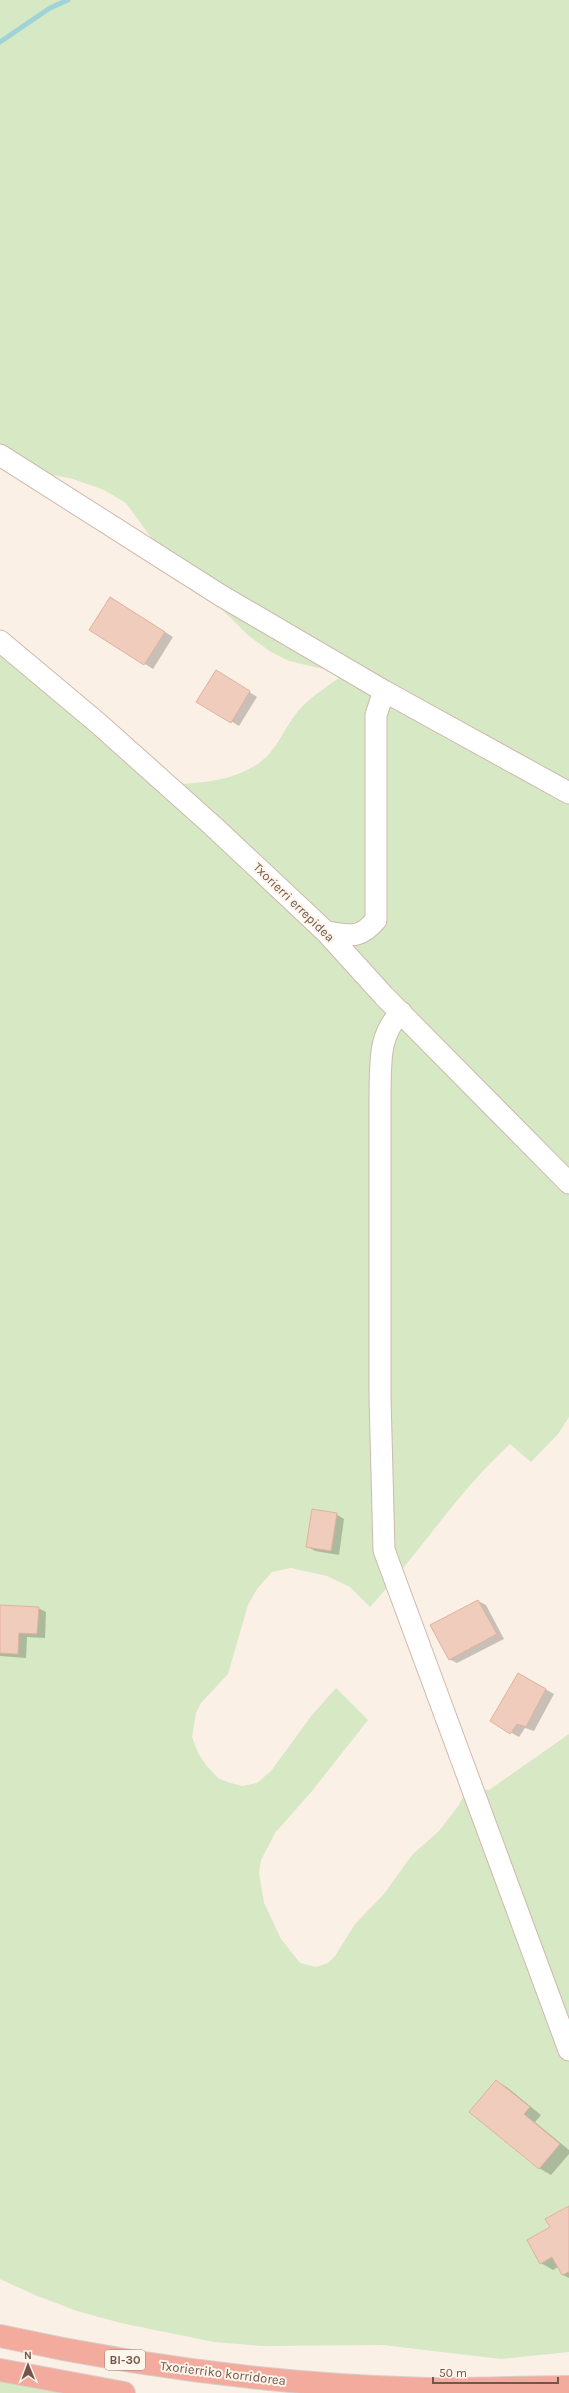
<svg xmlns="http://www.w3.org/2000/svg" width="569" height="2393" font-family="Karla,sans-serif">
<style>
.green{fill:#d6e8c4}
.shadow{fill:#0003}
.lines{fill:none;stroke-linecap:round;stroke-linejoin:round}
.stream{stroke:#a0d3d6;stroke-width:5}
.building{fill:#f0ccbd;stroke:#e2b19e}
.minor-casing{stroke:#cfb9ae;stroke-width:23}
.highway-casing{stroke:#d8cfcd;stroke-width:24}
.minor{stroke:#fff;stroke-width:21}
.highway{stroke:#f3ab9e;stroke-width:22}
.labels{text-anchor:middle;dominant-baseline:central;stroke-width:4;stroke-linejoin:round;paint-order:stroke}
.shield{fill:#fef5eb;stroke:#9d857b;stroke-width:1}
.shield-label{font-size:12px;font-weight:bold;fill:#73554b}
.street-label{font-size:13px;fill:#73554b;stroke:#fef5eb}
</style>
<rect width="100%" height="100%" fill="#fbf0e5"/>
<path class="green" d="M0,0H569V1417L558,1434L531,1462L510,1444C457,1492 419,1554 370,1607L350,1587L327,1576L291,1568L272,1572L257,1589L248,1605L228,1674L201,1703L196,1713L192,1737L198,1753L206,1765L218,1778L227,1782L242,1786L257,1783L271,1771L312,1715L336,1688L368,1720L312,1791L275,1833L261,1860L259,1873L264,1903L281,1939L300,1963L316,1967L328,1963L335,1956L355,1924L384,1894L412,1855L439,1831L459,1805L468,1787L489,1790L569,1734V2352L501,2359L383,2345L262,2346L214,2342L121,2323L77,2311L35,2295L0,2279V656L51,691L156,786C190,783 230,784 259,763C277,751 285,726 299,710C311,696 330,685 344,674L289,661L271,652L249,636L158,547L126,503L104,490L73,479L33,471L0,459Z
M0,2366L94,2393H0Z"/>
<path class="shadow" d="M119,603L173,637L153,669L91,630Z
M224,676L257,697L239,726L198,701Z
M336,1514L344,1519L339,1555L315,1551L307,1546Z
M478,1601L486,1605L504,1639L457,1663L449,1659L432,1626Z
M0,1606L38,1608L46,1612L45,1638L27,1637L26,1658L0,1656Z
M519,1674L554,1694L534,1731L525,1728L519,1737L491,1721Z
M497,2081L508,2088L541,2115L535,2122L569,2150V2154L551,2175L539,2168Z
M569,2207V2278L563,2275L558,2267L553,2270L541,2263L551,2228Z"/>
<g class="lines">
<path class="stream" d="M0,42L50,8L68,0"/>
</g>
<path class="building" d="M110,597L165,632L144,665L89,630Z
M216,670L250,691L231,723L196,702Z
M312,1509L337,1513L331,1551L306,1547Z
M478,1600L497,1634L449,1660L430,1625Z
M0,1605L39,1607L37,1634L19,1633L18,1654L0,1653Z
M518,1673L546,1689L526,1727L517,1724L510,1734L490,1721Z
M496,2080L530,2107L524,2114L560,2144L539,2169L469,2112Z
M569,2206V2272L562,2275L552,2257L540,2264L527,2240L550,2227L545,2219Z"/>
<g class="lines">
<defs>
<path id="minor" d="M0,455L220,595L384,691L569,793
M0,641L99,724L213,826L326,932L384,996L569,1183
M326,932C350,935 359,940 376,920V715L384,691
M401,1012C378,1036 381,1061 380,1092V1397L384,1550L569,2050"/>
<path id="highway" d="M0,2336C140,2367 283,2385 427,2389C474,2390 522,2387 569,2387
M0,2370L124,2393"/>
</defs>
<use href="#minor" class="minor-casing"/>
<use href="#highway" class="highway-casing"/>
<use href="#minor" class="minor"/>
<use href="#highway" class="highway"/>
</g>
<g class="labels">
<rect class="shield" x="105" y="2350" width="40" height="20" rx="3"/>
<g class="shield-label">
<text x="125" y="2360">BI-30</text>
</g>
<g class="street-label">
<text transform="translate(294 902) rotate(44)">Txorierri errepidea</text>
<text transform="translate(223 2373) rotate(7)">Txorierriko korridorea</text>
</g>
</g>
<g transform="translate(28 2365) rotate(359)" stroke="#fef5eb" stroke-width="3" paint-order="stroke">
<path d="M0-3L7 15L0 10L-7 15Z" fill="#73554b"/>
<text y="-6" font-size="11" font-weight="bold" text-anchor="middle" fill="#73554b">N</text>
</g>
<path d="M433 2377v6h125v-6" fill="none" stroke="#73554b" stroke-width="2"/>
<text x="439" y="2377" font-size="12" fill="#73554b" stroke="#fef5eb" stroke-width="3" paint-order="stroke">50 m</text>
</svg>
